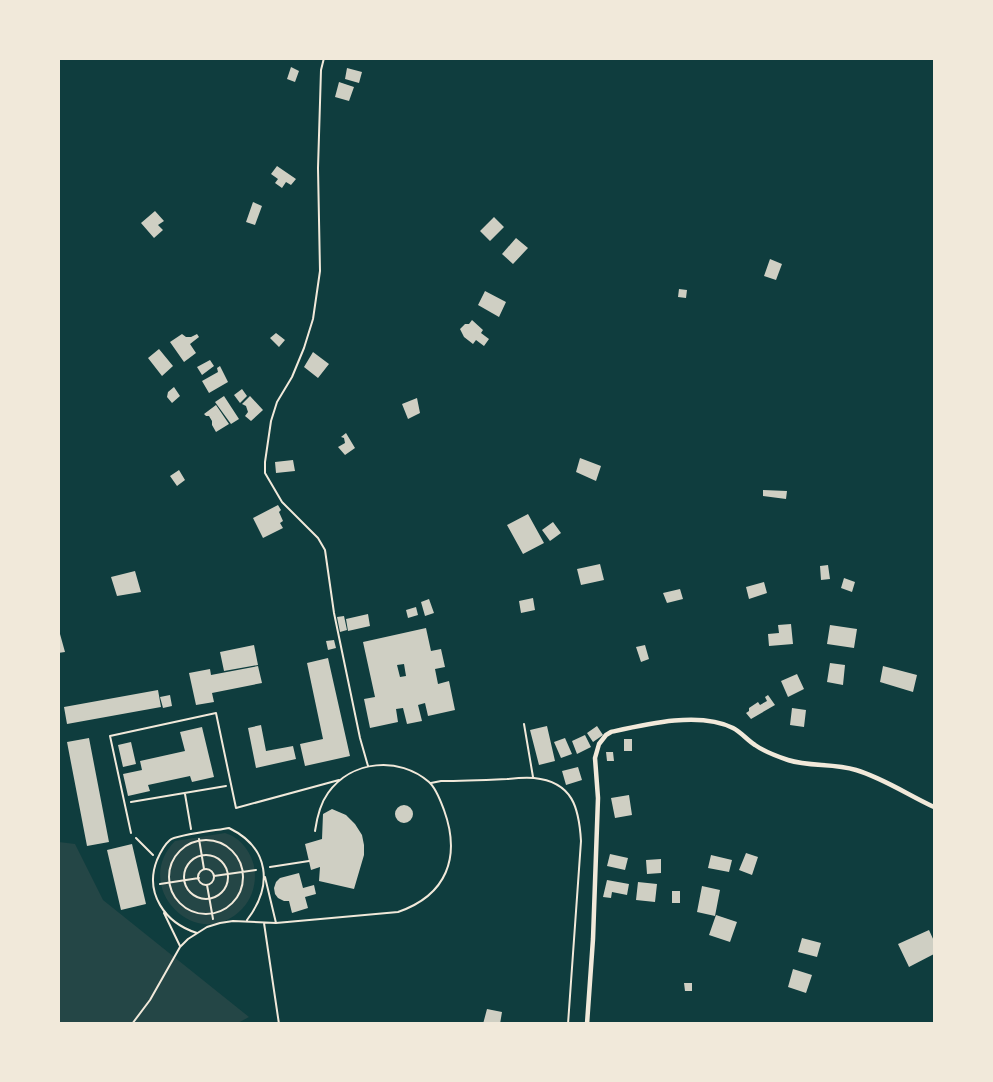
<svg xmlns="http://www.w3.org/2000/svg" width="993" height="1082" font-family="'Titillium Web',sans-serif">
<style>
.green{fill:#244646}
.building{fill:#cfcfc3;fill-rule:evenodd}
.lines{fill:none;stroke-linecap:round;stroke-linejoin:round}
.path{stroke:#f1e9da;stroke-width:2}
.service{stroke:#f1e9da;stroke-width:2}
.minor{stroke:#f1e9da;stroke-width:4.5}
</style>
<rect width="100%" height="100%" fill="#0f3d3e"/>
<path class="green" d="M225,833C240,837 251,852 254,866C257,881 253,898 242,909C197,955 130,887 175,841Z
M59,842L75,844L103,900L249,1017L236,1024H59Z"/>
<path class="building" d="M291,67L299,71L295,82L287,79Z
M347,68L362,72L359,83L345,79Z
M339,82L354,87L349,101L335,97Z
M277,166L296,179L291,185L286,182L282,188L275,183L278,179L271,174Z
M253,202L262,206L255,225L246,222Z
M155,211L164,221L158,225L163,230L154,238L141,223Z
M494,217L504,227L490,241L480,231Z
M516,238L528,248L513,264L502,254Z
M770,259L782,264L776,280L764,276Z
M679,289L687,290L686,298L678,297Z
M485,291L506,302L499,317L478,305Z
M472,320L483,330L481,333L489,339L484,346L476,340L473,344L464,337L460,329L465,324H469Z
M276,333L285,340L279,347L270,338Z
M182,334L186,337H191L197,334L199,337L190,344L196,353L184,362L170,342Z
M159,349L173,366L162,376L148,358Z
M313,352L329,364L318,378L304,367Z
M210,360L214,366L202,375L197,367Z
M220,366L228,382L209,393L202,381L218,372L217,368Z
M174,387L180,396L172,403L167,397L168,392Z
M242,389L247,396L240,403L234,395Z
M224,396L239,419L231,424L215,402Z
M250,396L263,410L251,421L245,416L248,412L246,406L242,404Z
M417,398L420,413L408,419L402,404Z
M216,405L229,424L216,432L212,425V421L209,416H206L204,414Z
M346,433L355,448L345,455L338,447L345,443L344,438L341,437Z
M580,458L601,466L596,481L576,472Z
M293,460L295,471L276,473L275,462Z
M179,470L185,480L177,486L170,476Z
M763,490L787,491L786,499L763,496Z
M278,505L281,510L279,512L283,521L280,523L283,528L263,538L253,518Z
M528,514L544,543L523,554L507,525Z
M553,522L561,533L550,541L542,530Z
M600,564L604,580L581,585L577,569Z
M828,565L830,579L821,580L820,566Z
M135,571L141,592L117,596L111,577Z
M844,578L855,582L852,592L841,588Z
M764,582L767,593L749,599L746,587Z
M680,589L683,599L667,603L663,593Z
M533,598L535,610L521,613L519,601Z
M429,599L434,613L425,616L421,602Z
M416,607L418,615L408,618L406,610Z
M368,614L370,626L348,631L346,619Z
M344,616L347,630L340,632L337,617Z
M791,624L793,644L769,646L768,634L779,633L778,625Z
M830,625L857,629L854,648L827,644Z
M426,628L431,651L441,649L445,667L435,669L438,684L449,681L455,710L428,716L425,703L418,705L422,721L407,724L403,708L396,709L398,722L370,728L364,699L375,697L363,642ZM404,664L406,676L400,677L397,665Z
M58,634H60L65,652L58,653Z
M334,640L336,648L328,650L326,641Z
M254,645L258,665L224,671L220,652Z
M645,645L649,659L641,662L636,647Z
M328,658L350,756L305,766L300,744L323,739L307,663Z
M830,663L845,665L843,685L827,682Z
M258,666L262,683L212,693L214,702L196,705L189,673L210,669L211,675Z
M883,666L917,675L913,692L880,682Z
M797,674L804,689L788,697L781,681Z
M158,690L161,707L67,724L64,707Z
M170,695L172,706L163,708L160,697Z
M768,695L775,705L751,719L746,713L749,711V708L758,702L760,705L767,701L765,697Z
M792,708L806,710L804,727L790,725Z
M261,725L266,751L293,746L296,759L256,768L248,728Z
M547,726L555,761L539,765L530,730Z
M597,726L603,735L593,742L587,733Z
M202,727L214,777L192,782L190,776L148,785L150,791L128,796L123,774L142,770L140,761L185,751L180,732Z
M585,735L591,747L577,754L572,741Z
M89,738L109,842L87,846L67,742Z
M565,738L572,754L561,758L554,742Z
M624,739H632V751H624Z
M131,742L136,764L123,767L118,745Z
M606,752H613L614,761H607Z
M578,767L582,780L566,785L562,771Z
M629,795L632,815L615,818L611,798Z
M395 814a9 9 0 1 1 18 0a9 9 0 1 1-18 0Z
M332,809L346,815L355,824L362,835L364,845V855L354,889L319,881L320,867L311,870L305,844L322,839L323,814Z
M132,844L146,904L121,910L107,850Z
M746,853L758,857L752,875L739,870Z
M610,854L628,858L625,870L607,866Z
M711,855L732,860L729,872L708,868Z
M661,859V873L647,874L646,860Z
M299,873L303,888L314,885L316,894L305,897L308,908L292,913L289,901H284L278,898L275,894L274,888L276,882L280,878Z
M607,880L629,884L627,895L612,892L611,898L603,897Z
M638,882L657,884L655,902L636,900Z
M702,886L720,890L715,916L697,912Z
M672,891H680V903H672Z
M716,915L737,922L730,942L709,935Z
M929,930L934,941V954L909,967L898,944Z
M802,938L821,943L817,957L798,952Z
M793,969L812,975L806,993L788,987Z
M684,983H692V991H685Z
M487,1009L502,1012L500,1024H483Z"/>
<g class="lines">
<path class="path" d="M185,794L191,829
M131,802L226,786
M136,838L153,855
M199,839L204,869
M169 877a37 37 0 1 1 74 0a37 37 0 1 1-74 0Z
M184 877a22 22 0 1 1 44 0a22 22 0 1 1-44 0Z
M270,867L309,861
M198 877a8 8 0 1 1 16 0a8 8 0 1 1-16 0Z
M214,876L256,870
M160,884L199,878
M207,885L213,919"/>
<path class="service" d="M324,58L321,70L318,168L320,271L313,319L304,348L292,377L277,402L271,421L265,462V473L282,502L318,538L325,550L334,613L360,738L368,766
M524,724L533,777
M431,783L441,781C463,781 485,780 507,779C516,778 525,777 534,778C573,782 579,808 581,841L568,1024
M131,833L110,736L216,713L236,808L339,780
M265,877L276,923
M164,913L180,946
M264,923L279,1024
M197,933C165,923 144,893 157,860C160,853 164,845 170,840C175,835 219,830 229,828C270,848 273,886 247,920
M132,1024L150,1000L180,947L188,939L207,927L220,923L233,921L276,923L398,912C447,895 461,857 444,810C441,802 436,788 429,782C399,756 352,760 328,793C320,804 317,817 315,831"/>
<path class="minor" d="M587,1024L593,939L598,798L595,758L599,744L606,735L611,732C646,724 700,711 733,728C741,732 747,740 755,745C765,752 776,756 788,760C810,767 833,763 856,770C883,778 908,795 934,807"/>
</g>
<rect width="993" height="1082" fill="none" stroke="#f1e9da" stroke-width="120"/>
</svg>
